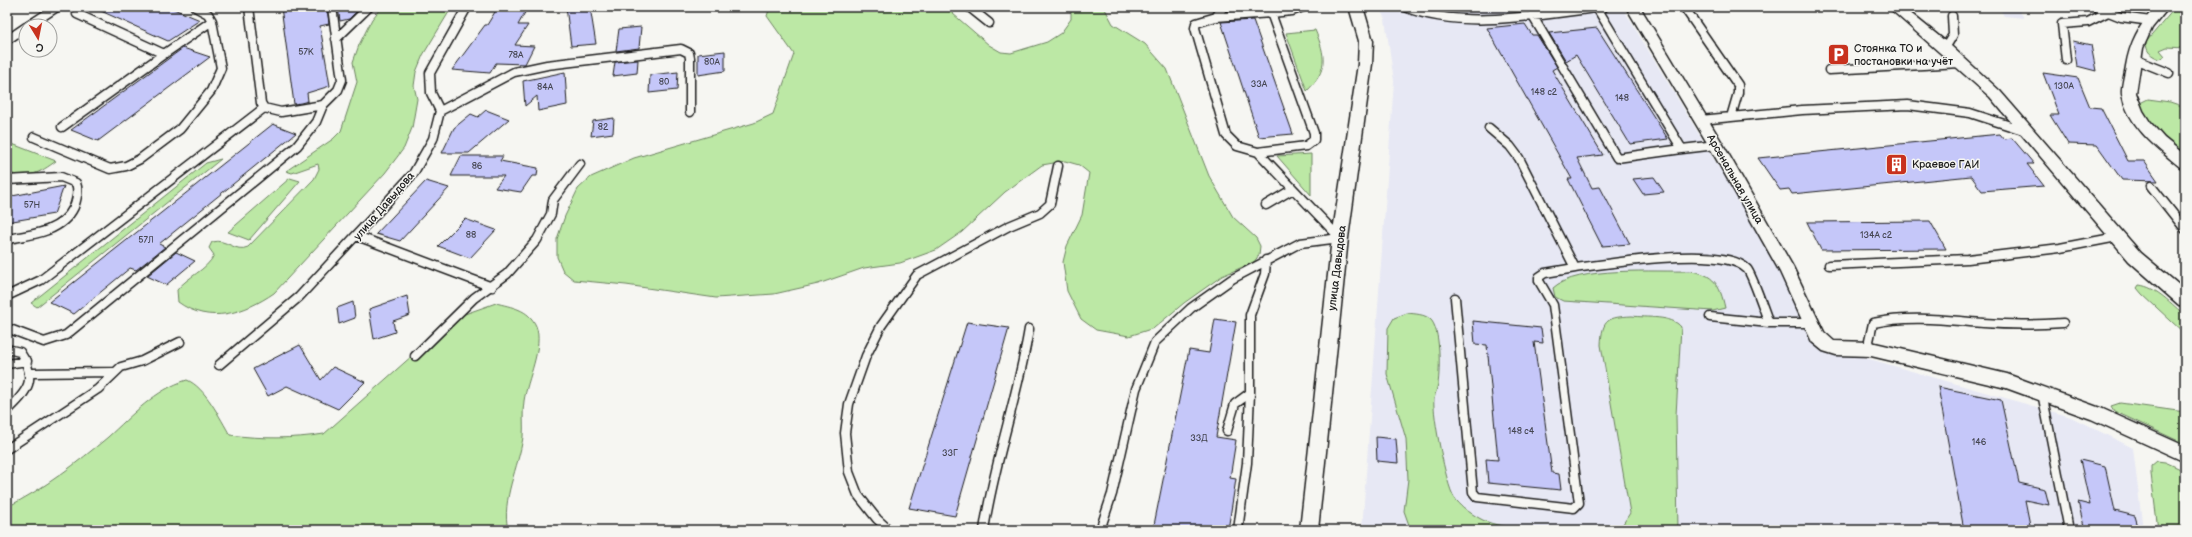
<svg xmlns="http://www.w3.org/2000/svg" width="2192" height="537" font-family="'Balsamiq Sans',sans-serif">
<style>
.built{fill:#e7e8f4}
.green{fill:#bce8a5;stroke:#6c8260}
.building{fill:#c5c7f9;stroke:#1c1c1c}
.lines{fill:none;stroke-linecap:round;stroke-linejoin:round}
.service-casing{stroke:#1c1c1c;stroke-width:11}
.minor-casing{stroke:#1c1c1c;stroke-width:3}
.service{stroke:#f6f6f2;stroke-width:8}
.minor{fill:#f6f6f2;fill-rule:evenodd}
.labels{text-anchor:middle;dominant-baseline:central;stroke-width:3;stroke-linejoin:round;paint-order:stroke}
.number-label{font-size:9px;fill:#464753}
.poi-label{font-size:11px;fill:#1c1c1c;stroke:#f6f6f2;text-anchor:start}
.street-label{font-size:11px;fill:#1c1c1c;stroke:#f6f6f2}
</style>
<rect width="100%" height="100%" fill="#f6f6f2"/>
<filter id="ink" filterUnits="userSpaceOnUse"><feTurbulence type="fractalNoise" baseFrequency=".025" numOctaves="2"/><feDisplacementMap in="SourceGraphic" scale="8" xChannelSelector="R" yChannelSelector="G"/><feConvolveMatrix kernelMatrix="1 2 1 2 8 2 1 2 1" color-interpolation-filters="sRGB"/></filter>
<g filter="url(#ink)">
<path class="built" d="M1379,7H1622L1828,347L2071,417L2133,448L2143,530H1362L1394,81L1385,19Z
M1999,7H2017L2024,18L2004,16Z"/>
<path class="green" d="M382,7H452L423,55L416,72L414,86L417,99L412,128L404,148L385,173L274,293C245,313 209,325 178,302L177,290C187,277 207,270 214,255L209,248L212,242C227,238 235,253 248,247L314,179L319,169L318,164L292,173L286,171L333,139L341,131L357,82L353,62L359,45L372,19Z
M770,7H945L989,45L1001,52L1011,53L1047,42L1061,33L1071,19V7H1104L1113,24L1145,44L1167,69L1209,176L1233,217L1256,238L1260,246L1259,255L1254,262L1222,276L1184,303L1154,328L1129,336L1096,330L1081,319L1067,291L1063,262L1067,246L1082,215L1089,173L1079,165L1065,161L1042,165L1005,192L962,232L936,250L900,263L864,268L818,284L774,294L716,298L626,285L574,280L563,271L557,257V239L565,216L578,189L591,177L634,158L754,123L773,114L794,54L767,16Z
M2180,7H2185V48L2167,47L2160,50L2165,56L2160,59C2151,56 2146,52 2146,42L2174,9Z
M1315,30C1326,56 1328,70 1307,91L1286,33Z
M2148,99L2170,102L2185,107V158C2168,143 2145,126 2138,104Z
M7,142L56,161C40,173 27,180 7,172Z
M1311,154V195L1277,156Z
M221,159L37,307L31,303L206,163Z
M290,178L300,181L249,240L228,232Z
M1690,271C1714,274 1720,285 1725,308L1713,311L1563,301L1555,297L1553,288C1576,266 1657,272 1690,271Z
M2139,285C2157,287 2172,305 2185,315V334L2142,294L2137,288Z
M496,303C511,307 529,309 536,326C544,346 527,380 524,401C522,413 524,425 523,437C519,467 501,499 508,530H7V507C44,489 77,463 108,437C131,416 156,389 187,380C205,387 220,418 230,435C261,439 293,439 324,434L431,339L462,315Z
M1407,313C1415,314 1424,314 1430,319C1441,328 1440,371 1438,384C1437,389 1435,394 1434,399C1432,413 1446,485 1454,497C1460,506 1470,513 1479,518C1499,530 1537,529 1560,530H1414L1409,525L1404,511L1408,479L1406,439L1387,374L1388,328L1394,318Z
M1632,316C1646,318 1672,315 1681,327L1676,415L1678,530H1603L1621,527L1630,513L1601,345C1602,319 1608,317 1632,316Z
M2120,403L2185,412V444L2114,411L2111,406Z
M2157,461L2165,462L2185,471V530H2158L2151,474V466Z"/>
<path class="building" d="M92,7H169L200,20L168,41Z
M281,7H327L329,24L320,26L330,86L307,93L308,101L301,103L294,104Z
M338,7H361L349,19L340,21Z
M498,7H528L518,25H528L515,45L534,46L525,64L496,63L490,73L452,70L485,25H487Z
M566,7H590L596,44L571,46Z
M1253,20L1293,134L1259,137L1221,22Z
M1525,24L1532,35H1537L1557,67L1552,70L1603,155L1577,158L1592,188L1600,187L1630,244L1602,246L1568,179H1572L1487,28Z
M641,27L639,48L616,51L619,29Z
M1597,28L1668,139L1630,144L1576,55L1566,61L1549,33Z
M2073,41L2091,45L2096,71L2077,66Z
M183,48L210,57L98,141L71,130Z
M725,51V71L698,75V54Z
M638,60L637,73L613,76L615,62Z
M565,72L567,105L538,111L537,96L525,106L523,81Z
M678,72L677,90L649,93L650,75Z
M2043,73L2078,78L2090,107L2101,108L2128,161H2144L2158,181L2122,180L2097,145L2068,144L2050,115H2059Z
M486,110L509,119L469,153H442L454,128L471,114L478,117Z
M614,118L613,133L591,136L593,121Z
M273,124L296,133L159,244L165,247L136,270L130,268L74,314L49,302Z
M2000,134L2004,139L2012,138L2034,164H2027L2044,186L1982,191L1971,176L1792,194L1789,189L1780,190L1758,158Z
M461,156H503L500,161L538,168L537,176H532L521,192L495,188L504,176H451Z
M1654,177L1664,192L1643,194L1633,179Z
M426,181L449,188L400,241L376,234Z
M64,186L54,214L7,222V197Z
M465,219L496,230L470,258L438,246Z
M1930,221L1946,249L1821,250L1807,222Z
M176,252L195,261L166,285L147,276Z
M407,296L410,315L393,321L395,332L374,339L369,309Z
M353,302L355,318L339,324L337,308Z
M1215,319L1236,322L1216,437L1236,440L1230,478L1236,479L1228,530H1153L1189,350L1209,353Z
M1473,321L1541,328L1543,343L1534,342L1552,473L1559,474L1561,490L1488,483L1486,459L1498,460L1487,345L1475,344Z
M967,322L1009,328L955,516L909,508Z
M300,345L321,380L333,367L365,382L338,409L287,386L268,396L253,369Z
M1938,387L2001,400L2019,483L2045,489L2049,505L2025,500L2031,530H1964Z
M1376,437L1396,439L1398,463L1377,461Z
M2080,460L2105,466L2115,511L2135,516L2139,530H2085L2078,502L2090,505Z"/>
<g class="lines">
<defs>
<path id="service" d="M969,7L989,23
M1223,7L1216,17L1196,23L1195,28L1226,135L1237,146L1258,152L1340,238
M1405,7C1463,31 1543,14 1604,7
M1684,7L1738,85V93L1731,117L1701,120
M2096,7L2121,17L2151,21
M1597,8L1682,149L1716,145
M77,14L164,54L212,21
M1532,15L1617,158L1682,149
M1216,17L1271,13
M28,26L57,7
M336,39L369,7
M7,40L26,27
M1945,48L1953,35L1952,16
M2134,59L2169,73
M2066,60L2062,24L2088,22L2106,13L2104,7
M1829,70L1961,63
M264,108L281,112L323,105
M440,111L514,72L547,65L681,49L689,53L690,58V112
M1731,117L1802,110L1908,105L1970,113L2026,131
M62,127L164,54
M1489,128L1510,146L1519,158L1575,268C1608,264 1724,244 1747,269C1752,274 1765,313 1769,323
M34,137L110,169L126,166L140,159L180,129L211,91L221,68L212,21L208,14L195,7
M1258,152L1306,146L1314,140V133L1271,13L1292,11L1303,7
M7,180L61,177L76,183C79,191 77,199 74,207C62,232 32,235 7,239
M2151,186L2185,229
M1266,205L1293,189
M357,236L492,287
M1829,265L1968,259L2060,248L2117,237
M7,296L41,280L264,108L261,103L249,7
M1455,298L1473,492L1477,497L1574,508L1579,503L1553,305L1539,281V277L1545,273L1575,268
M1710,317L1769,323H1812
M7,328L44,342L66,335L297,146L316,122L323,105L338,90L342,80L332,7
M7,349L20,352C38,379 28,391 7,411
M1871,349L1869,341L1873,323C1910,315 1946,320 1983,323C2010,325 2036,325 2063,323
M415,356L474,298L507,274L537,240L551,214L553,200L580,164
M7,364L27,361
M219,365L299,297L413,174L433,139L440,111L431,93L430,73L467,7
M32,373L114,372
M2042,393L2069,530
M1227,431L1235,404L1250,393
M7,449L98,389L121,367L142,361L180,342
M889,530L877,519L858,495L849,472L845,433L849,404L866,356L881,326L917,275L1009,226L1040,213L1050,204L1058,166
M984,530C994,462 1018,397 1029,329
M1100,530L1112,494L1136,389L1155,342L1191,308L1232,279L1300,243L1340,238
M1238,530L1247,463L1250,393V315L1265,274L1266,260"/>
<path id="minor" d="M1349,7H1363L1373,41L1372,64L1348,238L1318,530H1300L1332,238L1358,64L1359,41Z
M1626,7H1640L1721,141L1793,267L1824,332L1834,341L1871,342L2007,374L2103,409L2185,446V462L2091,419L2006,388L1871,356L1836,355L1823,351L1812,342L1780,272L1709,146Z
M1888,7H1903L1950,45L2000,91L2141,253L2185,290V306L2179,305L2129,261L1990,97Z
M2155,7H2169L2152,28L2143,48L2136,93L2143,111L2150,122L2164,138L2185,155V168L2180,167C2157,148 2127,125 2122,94C2121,86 2125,74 2126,66C2130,42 2139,26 2155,7Z"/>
</defs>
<use href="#service" class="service-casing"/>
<use href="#minor" class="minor-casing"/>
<use href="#service" class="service"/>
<use href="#minor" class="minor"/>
</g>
</g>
<defs>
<symbol id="parking-square" viewBox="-11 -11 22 22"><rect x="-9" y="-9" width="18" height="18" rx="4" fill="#c8321e" stroke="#f6f6f2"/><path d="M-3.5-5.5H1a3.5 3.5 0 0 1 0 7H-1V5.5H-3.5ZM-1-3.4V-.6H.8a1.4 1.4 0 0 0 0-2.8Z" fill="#fff"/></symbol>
<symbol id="building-square" viewBox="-11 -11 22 22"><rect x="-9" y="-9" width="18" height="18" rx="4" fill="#c8321e" stroke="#f6f6f2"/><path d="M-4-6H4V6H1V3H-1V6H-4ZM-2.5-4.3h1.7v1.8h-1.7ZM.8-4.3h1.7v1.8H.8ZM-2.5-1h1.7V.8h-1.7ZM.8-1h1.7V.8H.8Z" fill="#fff"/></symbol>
</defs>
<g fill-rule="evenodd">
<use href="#parking-square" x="1826" y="42" width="25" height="25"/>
<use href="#building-square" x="1884" y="152" width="25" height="25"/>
</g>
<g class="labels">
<g class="number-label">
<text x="306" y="52">57К</text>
<text x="516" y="55">78А</text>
<text x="712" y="62">80А</text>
<text x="664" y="82">80</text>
<text x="1259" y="84">33А</text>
<text x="2064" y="86">130А</text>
<text x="545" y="87">84А</text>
<text x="1544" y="92">148 с2</text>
<text x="1622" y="98">148</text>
<text x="603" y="127">82</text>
<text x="477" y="166">86</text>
<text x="32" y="205">57Н</text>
<text x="471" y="235">88</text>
<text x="1876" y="235">134А с2</text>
<text x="146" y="240">57Л</text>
<text x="1521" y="431">148 с4</text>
<text x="1199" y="438">33Д</text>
<text x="1979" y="442">146</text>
<text x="950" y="453">33Г</text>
</g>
<g class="poi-label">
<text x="1854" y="48">Стоянка ТО и<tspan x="1854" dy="13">постановки на учёт</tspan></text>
<text x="1912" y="164">Краевое ГАИ</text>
</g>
<g class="street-label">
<text transform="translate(1735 179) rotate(60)">Арсенальная улица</text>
<text transform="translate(384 206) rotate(-49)">улица Давыдова</text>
<text transform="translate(1337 268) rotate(-83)">улица Давыдова</text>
</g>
</g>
<rect width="2192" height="537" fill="none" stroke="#f6f6f2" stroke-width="24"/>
<rect x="12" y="12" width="2168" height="513" fill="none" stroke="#1c1c1c" stroke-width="1.5" filter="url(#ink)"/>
<g transform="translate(38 38) rotate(170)"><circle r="19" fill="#f6f6f2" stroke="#9f9f9c"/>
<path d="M0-3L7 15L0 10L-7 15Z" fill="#c8321e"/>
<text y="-6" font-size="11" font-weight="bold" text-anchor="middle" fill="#1c1c1c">С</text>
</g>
</svg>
